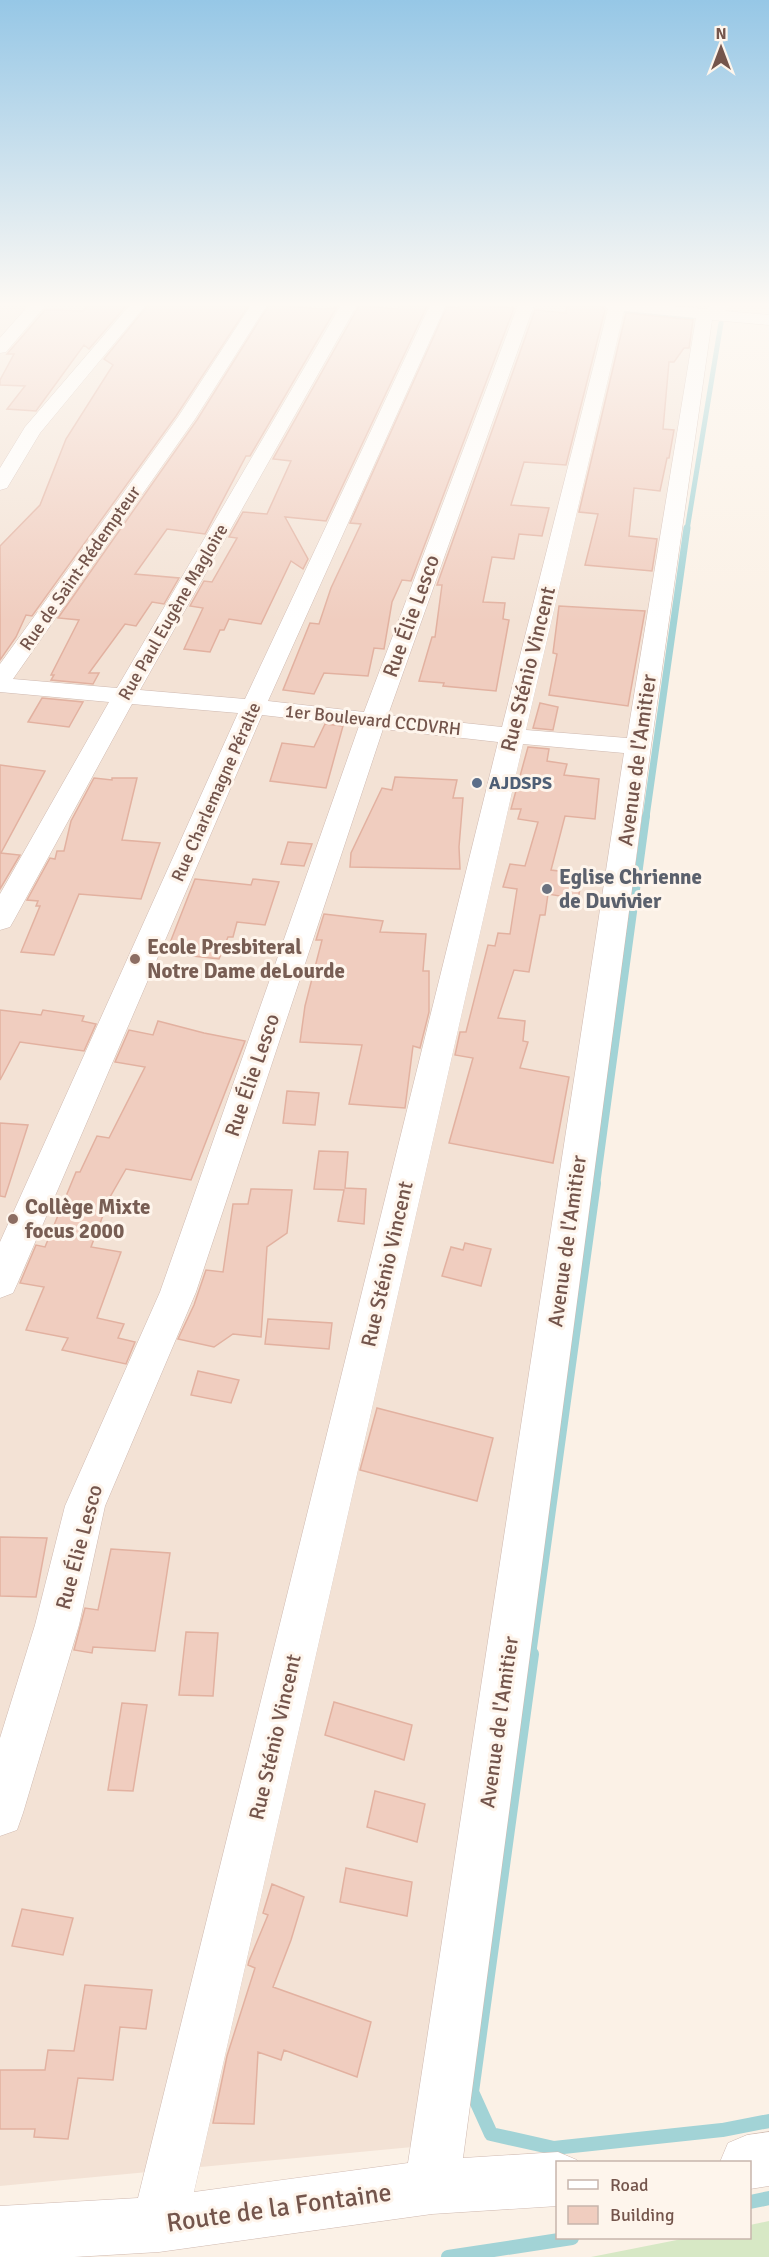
<svg xmlns="http://www.w3.org/2000/svg" width="769" height="2257" font-family="Signika,sans-serif">
<style>
.residential{fill:#f3e2d5}
.green{fill:#d7e8c5}
.lines{fill:none;stroke-linecap:round;stroke-linejoin:round}
.stream-far4{stroke:#a2d3d6;stroke-width:5}
.stream-far3{stroke:#a2d3d6;stroke-width:7}
.stream-far2{stroke:#a2d3d6;stroke-width:8}
.stream-far1{stroke:#a2d3d6;stroke-width:10}
.stream{stroke:#a2d3d6;stroke-width:14}
.building{fill:#f0cdbf;stroke:#e2b1a0;stroke-width:1.5}
.street-casing{stroke:#cfb9b0;stroke-width:1}
.street{fill:#fff;fill-rule:evenodd}
.service-dot{fill:#5c6f8a;stroke:#fef5ec;stroke-width:2}
.worship-dot{fill:#6b7280;stroke:#fef5ec;stroke-width:2}
.education-dot{fill:#8d6e63;stroke:#fef5ec;stroke-width:2}
.labels{text-anchor:middle;dominant-baseline:central;stroke-width:6;stroke-linejoin:round;paint-order:stroke}
.far-street-label{font-size:18px;fill:#74554c;stroke:#fef5ec}
.far-service-label{font-size:18px;font-weight:bold;fill:#4e5e75;stroke:#fef5ec;text-anchor:start}
.street-label{font-size:21px;fill:#74554c;stroke:#fef5ec}
.worship-label{font-size:21px;font-weight:bold;fill:#5b616d;stroke:#fef5ec;text-anchor:start}
.education-label{font-size:21px;font-weight:bold;fill:#785e54;stroke:#fef5ec;text-anchor:start}
.near-street-label{font-size:26px;fill:#74554c;stroke:#fef5ec}
</style>
<rect width="100%" height="100%" fill="#fbf1e6"/>
<path class="residential" d="M0,305H718L704,316L423,2146L0,2186Z"/>
<path class="green" d="M769,2221V2257H591L687,2238H750V2225Z"/>
<g class="lines">
<path class="stream-far4" d="M626,311L691,319
M687,530L721,323"/>
<path class="stream-far3" d="M646,817L687,528"/>
<path class="stream-far2" d="M596,1185L646,816"/>
<path class="stream-far1" d="M531,1655L596,1183"/>
<path class="stream" d="M532,1654L472,2092L491,2134L554,2148L722,2130L769,2121
M750,2202L769,2198
M448,2257L572,2238"/>
</g>
<path class="building" d="M88,305H127L89,349L84,345L36,411L7,409L25,386L0,385V380L14,354H7L45,310L83,311Z
M148,305H249L176,416L32,616L26,615L16,637L0,660V546L40,505L66,439L113,365L104,359Z
M269,305L323,309L334,308L338,305L250,456H246L205,534L167,529L135,574L179,578L164,604L152,602L136,626L125,624L89,673H99L93,684L51,680L54,675H51L79,620L58,618L197,420Z
M400,305L427,306L326,521L285,517L308,559L303,569L291,561L261,624L229,619L224,630H220L210,652L184,649L203,608L190,606L204,581L212,582L237,538L229,537L243,512L267,514L291,461L273,459L359,306L398,309Z
M461,305L514,308L411,581L402,580L392,602L384,649L374,648L368,676L324,673L314,694L283,690L310,623L319,624L331,588L361,524L350,523L447,307L460,308Z
M567,305H600L605,310L566,465L524,462L511,505L549,508L542,536L519,534L514,559L492,557L483,602L505,603L503,619L509,620L496,691L443,686L444,683L419,681L432,637H435L442,585H437L535,310L566,313Z
M626,313L693,320L689,348H684L674,362H669L663,429L674,430L669,458H667L660,491L634,488L629,536L657,539L652,571L585,565L598,514L579,512Z
M559,606L645,611L628,706L549,695L557,654L553,653Z
M42,698L83,702L69,727L28,722Z
M540,703L558,707L553,730L533,728Z
M325,724L343,726L326,788L270,781L282,743L314,747Z
M528,747L549,749L547,761L567,764L564,775L599,779L595,819L565,816L551,870L583,874L578,899L548,894L545,915H540L529,972L514,970L498,1018L525,1021L523,1041L528,1042L520,1068L569,1077L553,1163L449,1143L473,1058L455,1055L460,1032H466L488,945L495,946L498,933L510,934L517,889L503,887L510,864L525,866L538,822L518,819L521,809H511Z
M0,765L45,771L1,853L20,855L0,889Z
M395,777L457,780L453,798H463L459,847L460,869L350,867L351,853L382,788L392,790Z
M94,778L112,780V778H137L122,840L160,843L141,899L79,894L54,955L21,952L40,906H36L38,901L27,900L50,858L55,859L57,851H64L71,821Z
M288,842L312,844L304,866L281,864Z
M195,879L251,885L253,879L279,882L265,925L237,922L233,937H228L219,959L166,953Z
M324,914L383,921L380,932L426,934L423,971H429V1012L420,1048L413,1046L405,1108L349,1104L362,1045L300,1042L305,1006L322,940H316Z
M0,1010L41,1015L43,1010L84,1016L82,1021L96,1024L84,1051L20,1042L0,1080Z
M158,1021L204,1033L245,1041L191,1180L126,1169L110,1197L91,1247L121,1252L97,1318L124,1324L118,1338L135,1342L126,1364L62,1350L68,1338L26,1330L44,1287L20,1283L36,1245L45,1247L76,1172H80L97,1136L109,1138L145,1067L115,1062L129,1030L153,1035Z
M287,1091L319,1093L315,1125L283,1123Z
M0,1123L28,1125L5,1197L0,1196Z
M319,1151L348,1152L345,1188L366,1189L364,1224L338,1221L344,1190L314,1189Z
M251,1189L292,1190L287,1233L267,1247L261,1337L233,1334L214,1347L178,1339L194,1305L206,1270L223,1272L233,1204H248Z
M465,1243L491,1249L481,1286L442,1276L451,1247L463,1250Z
M268,1319L332,1323L329,1349L265,1344Z
M198,1371L239,1380L231,1403L191,1395Z
M377,1408L493,1438L477,1501L360,1470Z
M0,1537L47,1538L36,1597L0,1596Z
M111,1549L170,1553L155,1651L93,1647L92,1653L74,1650L85,1608L98,1610Z
M186,1632L218,1633L213,1696L179,1695Z
M334,1702L412,1725L404,1760L325,1735Z
M122,1703L147,1705L133,1791L108,1790Z
M375,1791L425,1804L417,1842L367,1827Z
M346,1868L412,1882L407,1916L340,1902Z
M272,1884L304,1897L291,1940L273,1987L371,2022L357,2077L284,2050L281,2060L258,2052L254,2124L213,2123L227,2056L255,1968L248,1965L249,1961L268,1915L263,1913Z
M22,1909L73,1918L63,1955L12,1946Z
M85,1985L152,1990L146,2029L120,2027L113,2080L78,2078L68,2139L34,2137L35,2129H0V2070H45L48,2050L74,2051Z"/>
<g class="lines">
<defs>
<path id="street" d="M29,305H46L6,352L0,353V338Z
M130,305H146L40,433L7,488L0,490V468L25,427Z
M251,305H267L195,419L13,679L117,688L341,305H357L140,690L245,699L430,305H446L268,701L364,712L518,305H534L388,715L502,727L608,309L602,305H659L706,309L713,305H731L725,311L769,315V325L712,320L651,746L463,2158L558,2152L577,2160L578,2162H558V2206L432,2214L159,2252L74,2257H0V2206L138,2198L498,742L383,729L196,1292L105,1506L79,1625L23,1813L17,1830L0,1836V1738L35,1625L65,1506L160,1292L359,726L262,715L18,1282L13,1293L0,1298V1242L238,713L132,704L14,920L10,927L0,930V894L109,702L0,692V664L178,417ZM624,311L696,318L627,738L526,730ZM523,744L624,753L408,2163L194,2192Z
M769,2132V2186L750,2189V2162H720L728,2143L747,2135Z"/>
</defs>
<use href="#street" class="street-casing"/>
<use href="#street" class="street"/>
</g>
<linearGradient id="sky" x2="0" y2="1"><stop stop-color="#96c7e6"/><stop offset="0.49" stop-color="#fdf9f4"/><stop offset="1" stop-color="#fdf9f4" stop-opacity="0"/></linearGradient>
<rect width="769" height="621" fill="url(#sky)"/>
<circle class="service-dot" cx="477" cy="783" r="6"/>
<circle class="worship-dot" cx="547" cy="889" r="6"/>
<g class="education-dot">
<circle cx="135" cy="959" r="6"/>
<circle cx="13" cy="1219" r="6"/>
</g>
<g class="labels">
<g class="far-street-label">
<text transform="translate(80 568) rotate(-55)">Rue de Saint-Rédempteur</text>
<text transform="translate(173 612) rotate(-60)">Rue Paul Eugène Magloire</text>
<text transform="translate(373 720) rotate(6)">1er Boulevard CCDVRH</text>
<text transform="translate(216 792) rotate(-66)">Rue Charlemagne Péralte</text>
</g>
<g class="far-service-label">
<text x="489" y="783">AJDSPS</text>
</g>
<g class="street-label">
<text transform="translate(411 616) rotate(-70)">Rue Élie Lesco</text>
<text transform="translate(528 669) rotate(-76)">Rue Sténio Vincent</text>
<text transform="translate(637 760) rotate(-82)">Avenue de l'Amitier</text>
<text transform="translate(252 1075) rotate(-71)">Rue Élie Lesco</text>
<text transform="translate(567 1241) rotate(-82)">Avenue de l'Amitier</text>
<text transform="translate(387 1264) rotate(-77)">Rue Sténio Vincent</text>
<text transform="translate(79 1547) rotate(-75)">Rue Élie Lesco</text>
<text transform="translate(499 1722) rotate(-82)">Avenue de l'Amitier</text>
<text transform="translate(275 1737) rotate(-77)">Rue Sténio Vincent</text>
</g>
<g class="worship-label">
<text x="559" y="877">Eglise Chrienne<tspan x="559" dy="24">de Duvivier</tspan></text>
</g>
<g class="education-label">
<text x="147" y="947">Ecole Presbiteral<tspan x="147" dy="24">Notre Dame deLourde</tspan></text>
<text x="25" y="1207">Collège Mixte<tspan x="25" dy="24">focus 2000</tspan></text>
</g>
<g class="near-street-label">
<text transform="translate(279 2208) rotate(-8)">Route de la Fontaine</text>
</g>
</g>
<rect x="556" y="2161" width="195" height="78" fill="#fef5ec" stroke="#c7b5ac" stroke-width="1.5"/>
<rect x="568" y="2180" width="30" height="9" fill="#ffffff" stroke="#c7b5ac" stroke-width="1.5"/>
<text x="610" y="2191" font-size="18" fill="#74554c">Road</text>
<rect x="568" y="2206" width="30" height="18" fill="#f0cdbf" stroke="#c7b5ac" stroke-width="1.5"/>
<text x="610" y="2221" font-size="18" fill="#74554c">Building</text>
<g transform="translate(721 48)" stroke="#fef5ec" stroke-width="4.5" paint-order="stroke">
<path d="M0-4.5L10 22L0 15L-10 22Z" fill="#74554c"/>
<text y="-9" font-size="16" font-weight="bold" text-anchor="middle" fill="#74554c">N</text>
</g>
</svg>
